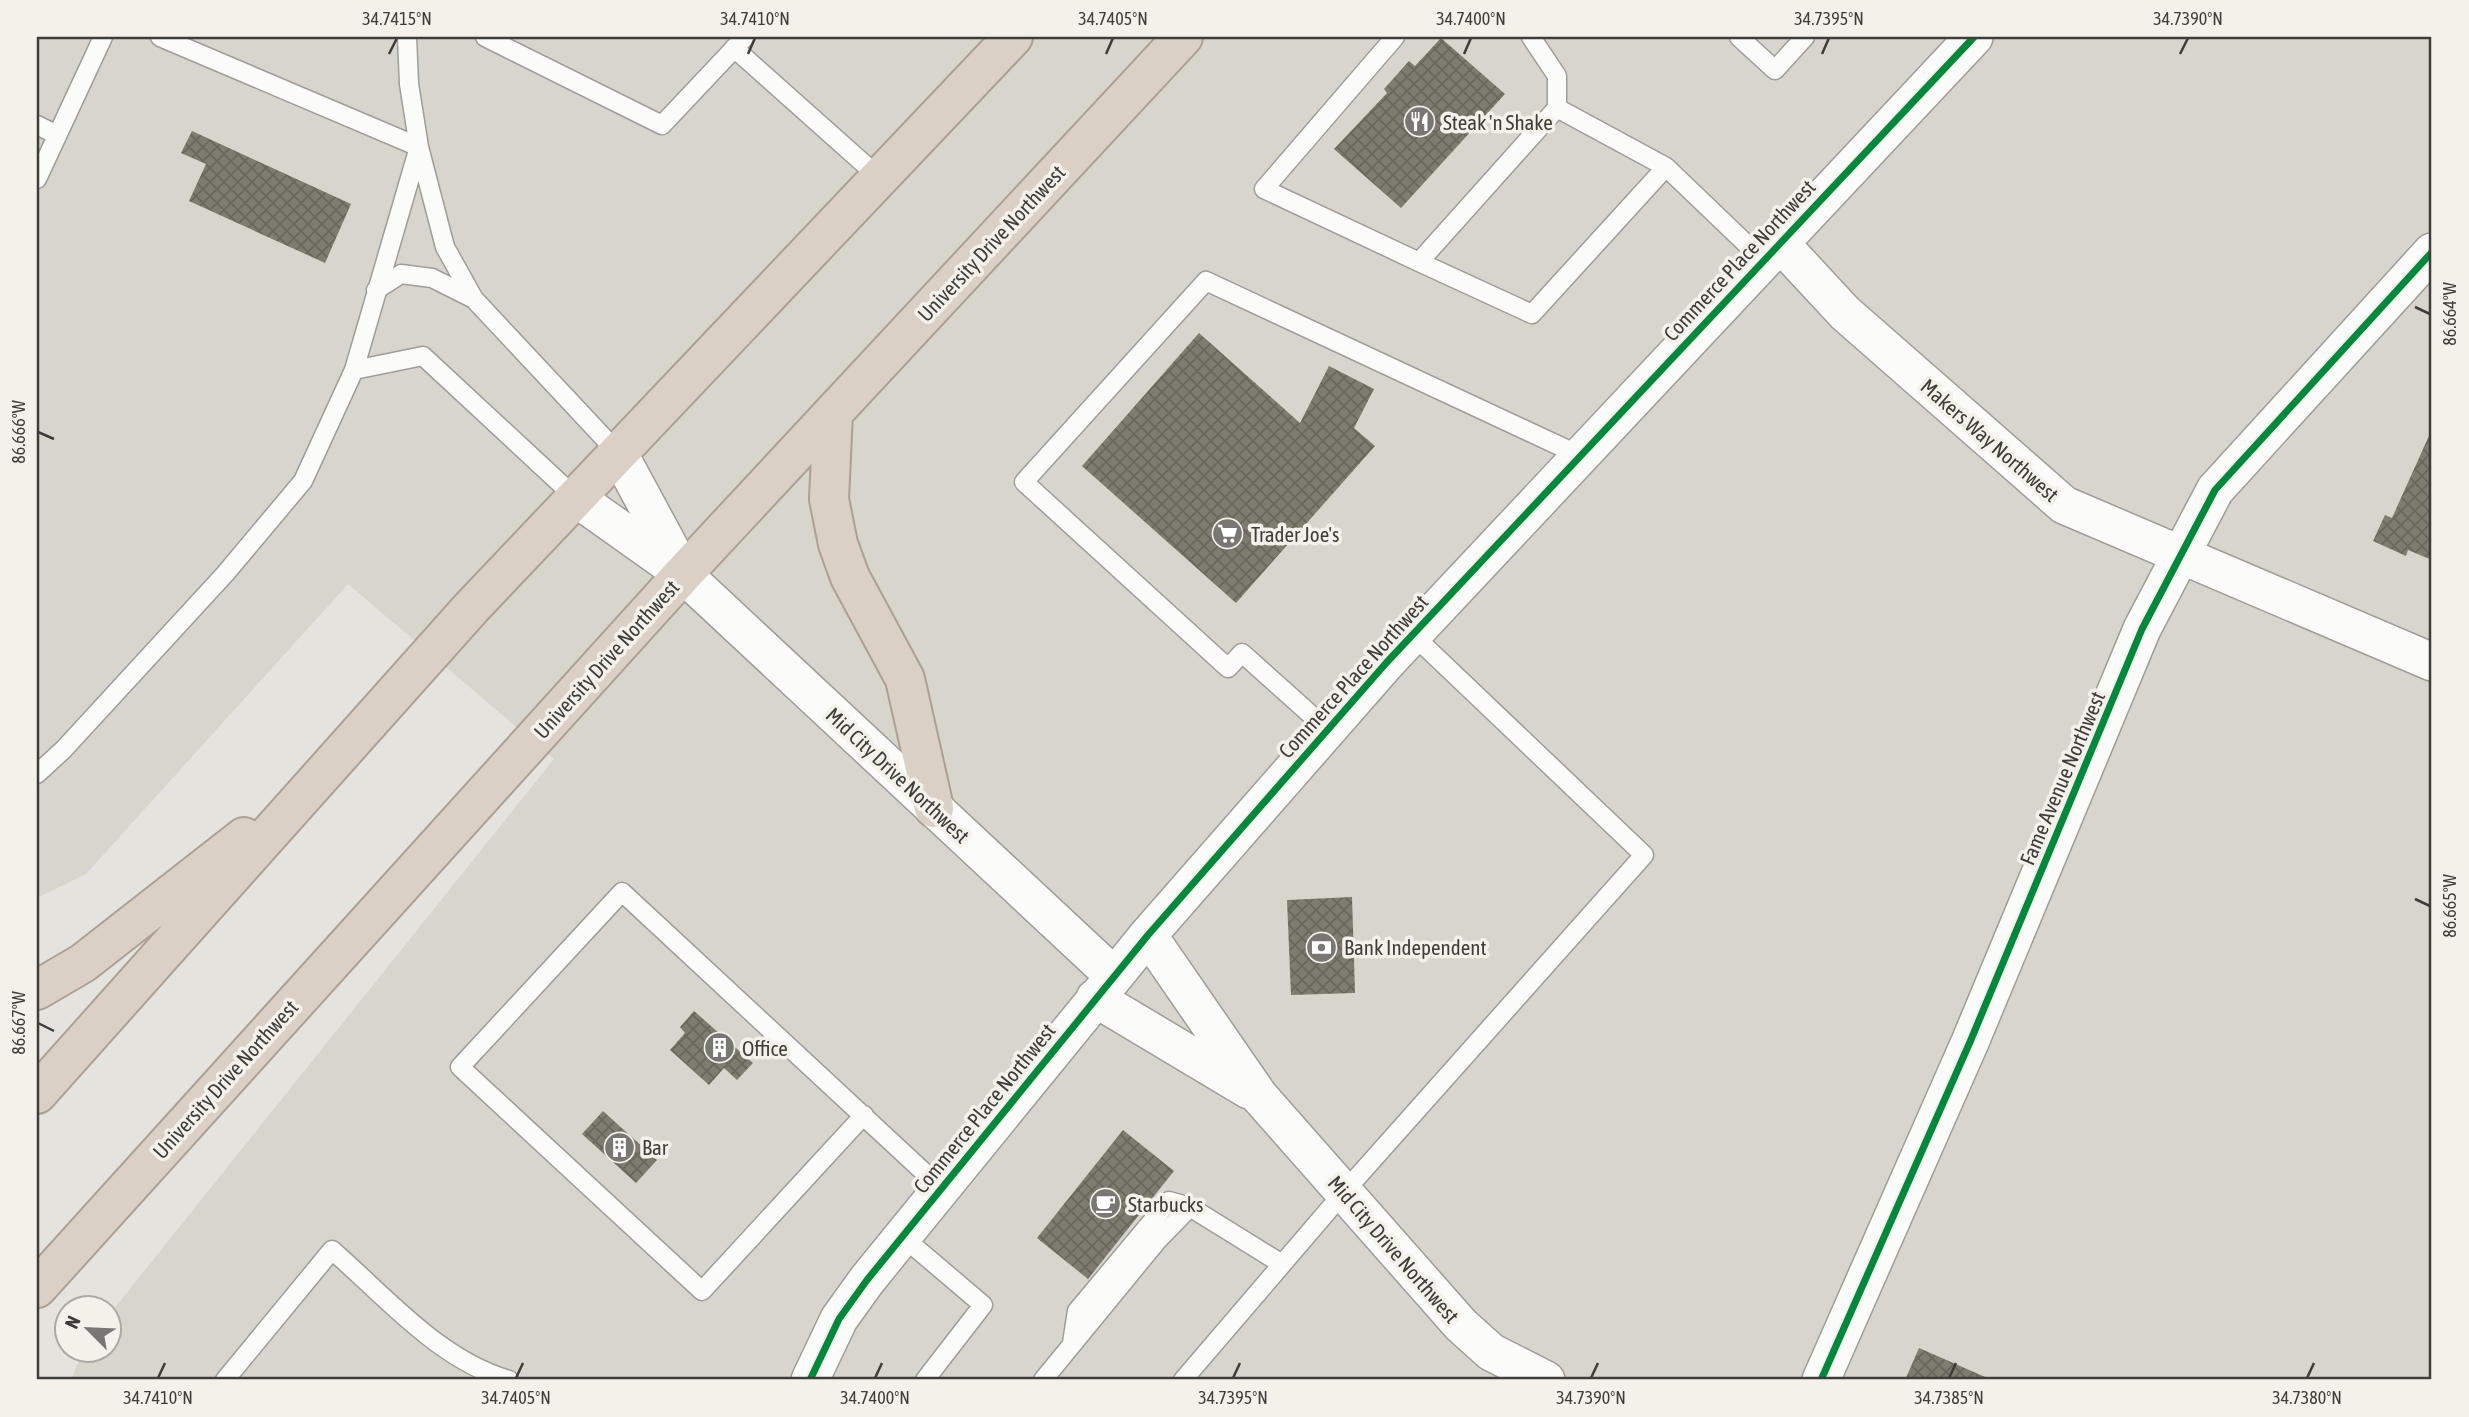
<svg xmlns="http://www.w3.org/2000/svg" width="2469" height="1417" font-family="'Asap Condensed',sans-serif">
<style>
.built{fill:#d7d5cc}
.building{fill:url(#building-cross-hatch)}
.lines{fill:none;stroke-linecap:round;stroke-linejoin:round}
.lane-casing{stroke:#9e9d9a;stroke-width:21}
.street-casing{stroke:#9e9d9a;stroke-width:40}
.highway-casing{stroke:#aba093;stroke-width:42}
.lane{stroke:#fbfbfa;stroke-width:18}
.street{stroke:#fbfbfa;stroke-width:37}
.highway{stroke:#dad0c5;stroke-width:38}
.cycleway-casing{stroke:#f3f1e9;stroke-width:11}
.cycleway{stroke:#00873e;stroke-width:7}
.ticks{fill:none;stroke:#3e3d3a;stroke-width:2.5}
.labels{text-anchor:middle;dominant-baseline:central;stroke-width:7;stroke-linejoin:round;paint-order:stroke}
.poi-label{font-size:21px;fill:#3e3d3a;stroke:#f3f1e9;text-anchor:start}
.street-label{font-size:21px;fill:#3e3d3a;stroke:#f3f1e9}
.neatline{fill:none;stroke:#3e3d3a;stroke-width:2.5}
.ticks-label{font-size:18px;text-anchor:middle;fill:#3e3d3a}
</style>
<defs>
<pattern id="building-cross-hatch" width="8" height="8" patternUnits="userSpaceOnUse" patternTransform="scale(1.75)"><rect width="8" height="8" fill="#7e7c70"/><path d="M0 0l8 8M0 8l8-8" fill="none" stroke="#69675d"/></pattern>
</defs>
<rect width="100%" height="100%" fill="#e4e3de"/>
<path class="built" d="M37,37H2432V1380H71L83,1351L108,1350L109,1315L554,759L348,584L86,874L37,898Z"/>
<path class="building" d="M1441,38L1505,94L1401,208L1334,149L1387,93L1384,89L1409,61L1415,66Z
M192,131L351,204L325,263L189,201L206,164L181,153Z
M1199,333L1300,423L1329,366L1374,389L1354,428L1375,446L1236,603L1082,466Z
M2432,429V560L2408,550L2406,556L2373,541L2385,515L2392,518Z
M1352,897L1355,993L1291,995L1287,900Z
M694,1011L753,1063L737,1080L724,1068L709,1085L670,1050L685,1033L680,1027Z
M603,1111L657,1160L636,1183L582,1134Z
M1123,1130L1174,1171L1088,1279L1037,1238Z
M1919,1348L1992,1380H1905Z"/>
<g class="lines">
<defs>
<path id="lane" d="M160,37L419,147L445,247L474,299L619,454
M485,37L662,125L745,37
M1395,37L1264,189L1419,262
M1531,37L1557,76V108
M1739,37L1775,70L1805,37
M734,48L881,179
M37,125L57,135
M1666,167L1532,314L1419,262L1557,108L1666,167L1763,260
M37,179L103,37
M376,290L401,274L432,278L474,299
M354,370L419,147L409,84L407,37
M1328,730L1242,653L1228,668L1024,482L1206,281L1581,456
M37,774L64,749L225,574L303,481L354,370L423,356L576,498
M864,1115L702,1291L460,1067L622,892L941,1188
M903,1237L983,1305L925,1380
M1072,1343L1077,1311L1169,1201L1190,1207
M225,1380L332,1250C386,1297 439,1360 509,1380
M1043,1380L1157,1241L1190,1207L1282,1264
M1183,1380L1344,1192L1644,855L1413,635"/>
<path id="street" d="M1779,242L1845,313L2064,505L2432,662
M619,454L680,567
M576,498L683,574L1114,976
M1148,935L1259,1096L1461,1325L1491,1352L1546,1380
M1095,998L1249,1090
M810,1380L839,1319L867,1280L1148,935L1387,662L1974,37
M1821,1380L1970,1042L2142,629L2215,490L2432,252"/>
<path id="highway" d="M833,413L829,499L838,544L850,577L905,679L934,808
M37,990L83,963L244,837
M37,1094L471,608L1013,37
M37,1288L683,574L1183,37"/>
</defs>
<use href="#lane" class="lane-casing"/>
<use href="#street" class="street-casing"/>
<use href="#highway" class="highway-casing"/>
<use href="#lane" class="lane"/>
<use href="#street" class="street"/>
<use href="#highway" class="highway"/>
<defs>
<path id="cycleway" d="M810,1380L839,1319L867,1280L1148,935L1387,662L1974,37
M1821,1380L1970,1042L2142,629L2215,490L2432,252"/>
</defs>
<use href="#cycleway" class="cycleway-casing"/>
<use href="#cycleway" class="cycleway"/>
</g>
<path class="ticks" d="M389,54L397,38M748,54L755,38M1106,54L1113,38M1464,54L1471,38M1822,54L1829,38M2180,54L2188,38M2415,307L2430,314M38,432L54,439M2415,899L2430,906M38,1023L54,1031M158,1378L165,1363M516,1378L523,1363M875,1378L882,1363M1233,1378L1240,1363M1591,1378L1598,1363M1949,1378L1956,1363M2307,1378L2314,1363"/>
<defs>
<symbol id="restaurant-disc" viewBox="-11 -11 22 22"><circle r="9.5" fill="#787773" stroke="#f3f1e9"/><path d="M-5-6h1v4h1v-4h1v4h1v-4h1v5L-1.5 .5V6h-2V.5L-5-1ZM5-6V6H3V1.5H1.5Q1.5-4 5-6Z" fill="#fff"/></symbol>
<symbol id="supermarket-disc" viewBox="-11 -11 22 22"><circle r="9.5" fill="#787773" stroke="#f3f1e9"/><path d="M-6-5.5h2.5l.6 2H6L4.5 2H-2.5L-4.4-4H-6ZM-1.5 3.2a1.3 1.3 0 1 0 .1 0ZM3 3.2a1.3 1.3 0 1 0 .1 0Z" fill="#fff"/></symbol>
<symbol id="bank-disc" viewBox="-11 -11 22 22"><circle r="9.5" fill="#787773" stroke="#f3f1e9"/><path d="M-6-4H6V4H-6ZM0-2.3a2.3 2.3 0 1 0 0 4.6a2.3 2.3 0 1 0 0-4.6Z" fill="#fff"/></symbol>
<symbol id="building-disc" viewBox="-11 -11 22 22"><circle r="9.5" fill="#787773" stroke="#f3f1e9"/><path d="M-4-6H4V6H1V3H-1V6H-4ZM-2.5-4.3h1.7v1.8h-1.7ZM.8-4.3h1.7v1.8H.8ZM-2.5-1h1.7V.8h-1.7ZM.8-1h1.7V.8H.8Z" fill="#fff"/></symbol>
<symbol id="cafe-disc" viewBox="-11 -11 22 22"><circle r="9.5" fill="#787773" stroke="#f3f1e9"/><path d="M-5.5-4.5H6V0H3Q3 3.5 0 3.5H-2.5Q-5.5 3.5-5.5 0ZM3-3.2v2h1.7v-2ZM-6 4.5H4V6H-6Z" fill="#fff"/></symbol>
</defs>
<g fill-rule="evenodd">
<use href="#restaurant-disc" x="1402" y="104" width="35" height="35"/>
<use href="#supermarket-disc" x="1210" y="516" width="35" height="35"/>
<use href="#bank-disc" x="1304" y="930" width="35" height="35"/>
<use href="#building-disc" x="702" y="1030" width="35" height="35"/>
<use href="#building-disc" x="602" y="1130" width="35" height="35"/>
<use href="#cafe-disc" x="1088" y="1186" width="35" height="35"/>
</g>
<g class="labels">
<g class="poi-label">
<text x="1443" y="122">Steak 'n Shake</text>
<text x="1251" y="534">Trader Joe's</text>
<text x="1344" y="947">Bank Independent</text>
<text x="742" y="1048">Office</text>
<text x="642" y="1147">Bar</text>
<text x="1128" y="1204">Starbucks</text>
</g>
<g class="street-label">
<text transform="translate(991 243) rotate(-47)">University Drive Northwest</text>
<text transform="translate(1739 260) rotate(-47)">Commerce Place Northwest</text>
<text transform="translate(1990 440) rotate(41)">Makers Way Northwest</text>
<text transform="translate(606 659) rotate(-48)">University Drive Northwest</text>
<text transform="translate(1353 676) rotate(-48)">Commerce Place Northwest</text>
<text transform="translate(898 775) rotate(43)">Mid City Drive Northwest</text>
<text transform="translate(2062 778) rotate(-67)">Fame Avenue Northwest</text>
<text transform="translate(225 1079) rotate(-48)">University Drive Northwest</text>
<text transform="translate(984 1108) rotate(-51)">Commerce Place Northwest</text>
<text transform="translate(1394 1249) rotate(49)">Mid City Drive Northwest</text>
</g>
</g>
<rect width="2469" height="1417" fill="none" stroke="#f3f1e9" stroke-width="77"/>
<g transform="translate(88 1329) rotate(294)"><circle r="33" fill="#f3f1e9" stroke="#aba9a3" stroke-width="2"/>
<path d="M0-5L12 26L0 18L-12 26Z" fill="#787773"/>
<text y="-10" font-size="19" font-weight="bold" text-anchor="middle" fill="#3e3d3a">N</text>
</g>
<rect x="38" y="38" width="2392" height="1340" class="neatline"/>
<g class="ticks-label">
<text x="397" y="25">34.7415°N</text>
<text x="755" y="25">34.7410°N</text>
<text x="1113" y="25">34.7405°N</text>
<text x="1471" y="25">34.7400°N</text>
<text x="1829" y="25">34.7395°N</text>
<text x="2188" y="25">34.7390°N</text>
<text transform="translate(2450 314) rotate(-90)" y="6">86.664°W</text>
<text transform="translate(19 432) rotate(-90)" y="6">86.666°W</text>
<text transform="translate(2450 906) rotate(-90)" y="6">86.665°W</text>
<text transform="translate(19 1023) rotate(-90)" y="6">86.667°W</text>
<text x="158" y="1404">34.7410°N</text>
<text x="516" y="1404">34.7405°N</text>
<text x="875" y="1404">34.7400°N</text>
<text x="1233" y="1404">34.7395°N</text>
<text x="1591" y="1404">34.7390°N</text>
<text x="1949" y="1404">34.7385°N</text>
<text x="2307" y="1404">34.7380°N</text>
</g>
</svg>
